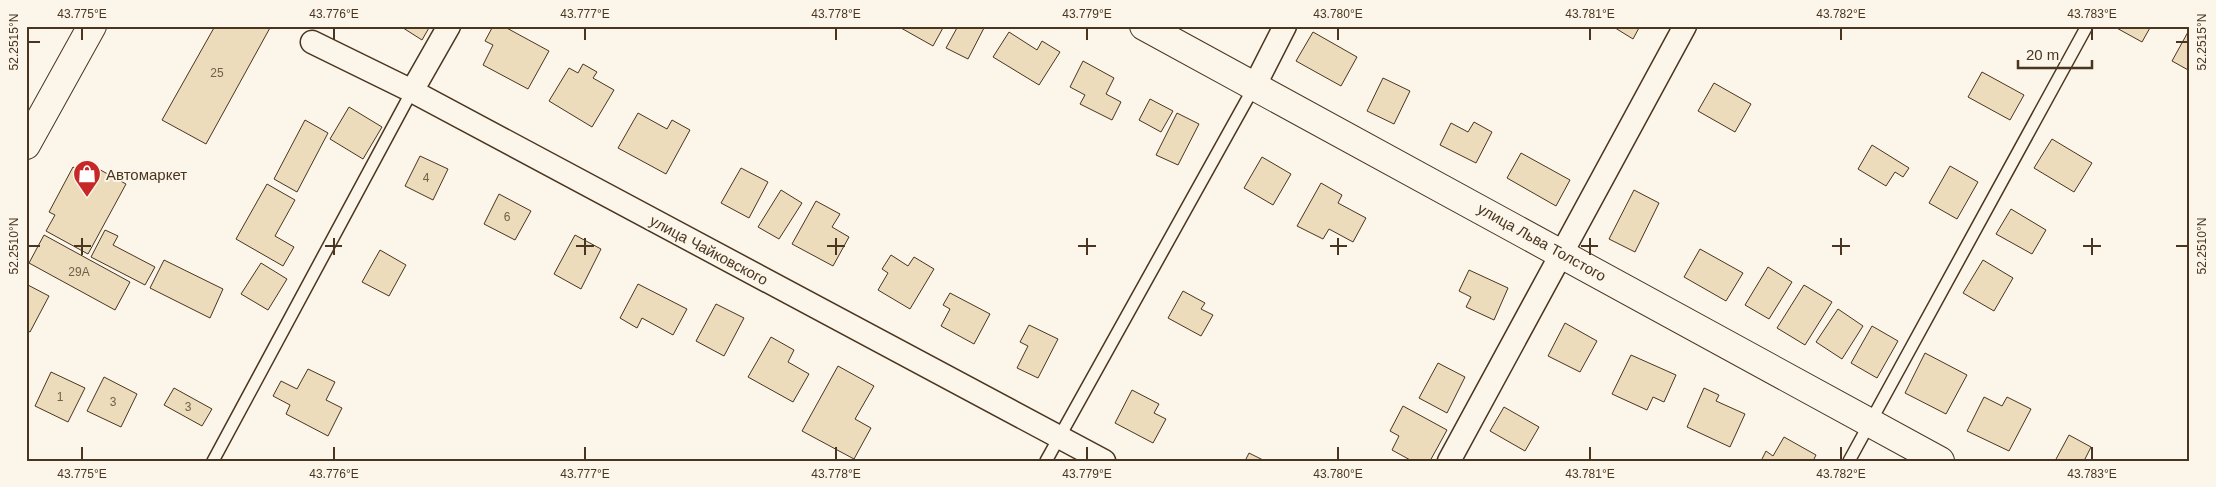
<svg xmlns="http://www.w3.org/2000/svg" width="2216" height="487" font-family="Helvetica,sans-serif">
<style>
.building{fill:#ecdcbc;stroke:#4a3520}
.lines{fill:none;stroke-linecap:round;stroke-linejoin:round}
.service-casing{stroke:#4a3520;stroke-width:14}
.minor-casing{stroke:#4a3520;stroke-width:25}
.tertiary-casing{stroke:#4a3520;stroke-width:30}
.secondary-casing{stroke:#4a3520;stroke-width:30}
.service{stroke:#fbf6e9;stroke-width:11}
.minor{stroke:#fbf6e9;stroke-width:22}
.tertiary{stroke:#fbf6e9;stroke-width:28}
.secondary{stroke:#fbf6e9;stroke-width:28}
.ticks{fill:none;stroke:#4a3520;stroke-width:2}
.labels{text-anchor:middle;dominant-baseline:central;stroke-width:4;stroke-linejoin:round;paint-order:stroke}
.number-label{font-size:12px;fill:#725f47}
.poi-label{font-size:15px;fill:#4a3520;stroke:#fbf6e9;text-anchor:start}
.street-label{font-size:15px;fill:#4a3520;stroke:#fbf6e9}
.neatline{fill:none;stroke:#4a3520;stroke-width:2}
.ticks-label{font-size:12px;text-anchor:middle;fill:#4a3520}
</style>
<rect width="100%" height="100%" fill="#fbf6e9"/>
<path class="building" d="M215,26H271L206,144L162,120Z
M400,26H430L422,40Z
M493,26H503L549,51L528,89L483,65L493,45L485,41Z
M902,26H944L933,46L901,28Z
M958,26H985L968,59L946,48Z
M1612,26H1640L1633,39Z
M2113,26H2151L2142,42Z
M1009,32L1037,50L1042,41L1060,52L1039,85L993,57Z
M1313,32L1357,57L1341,86L1296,61Z
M2188,32L2190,33V71L2172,61Z
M1083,61L1114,78L1106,94L1121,102L1112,120L1080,104L1085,95L1070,87Z
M583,64L597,72L593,78L614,90L592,127L549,101L569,68L578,73Z
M1982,72L2024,95L2010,120L1968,97Z
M1383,78L1410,91L1394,124L1367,111Z
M1714,83L1751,104L1735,132L1698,111Z
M1150,99L1173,111L1161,132L1139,120Z
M349,107L382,127L363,159L330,139Z
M638,113L667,129L672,120L690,130L666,174L618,148Z
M1177,113L1199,124L1178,165L1156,155Z
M305,120L328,133L297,192L274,179Z
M1474,122L1492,132L1476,163L1440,145L1451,123L1468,132Z
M2052,139L2092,163L2074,192L2034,168Z
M1872,145L1909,168L1903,177L1895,172L1886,186L1858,169Z
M1521,153L1570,180L1556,206L1507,178Z
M420,156L448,169L433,200L405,186Z
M1262,157L1291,174L1273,205L1244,188Z
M84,161L126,184L88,254L46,231L55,215L49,212L73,167L79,170Z
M1950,166L1978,182L1957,219L1929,203Z
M741,168L768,182L749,218L721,203Z
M1321,183L1342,195L1338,203L1366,218L1353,242L1329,229L1323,239L1297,226Z
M267,184L295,200L275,236L294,247L283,266L236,239Z
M781,190L802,203L779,239L758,227Z
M1634,190L1659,203L1635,252L1609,239Z
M499,194L531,211L515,240L484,224Z
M816,201L840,214L832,227L849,237L833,266L792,244Z
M2011,209L2046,230L2032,254L1996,234Z
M105,230L118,236L113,245L155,267L145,285L91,257Z
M44,235L130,282L115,310L29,263Z
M575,235L601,249L581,289L554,274Z
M1700,249L1743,273L1726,301L1684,277Z
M380,250L406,265L389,296L362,282Z
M891,255L908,266L914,257L934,269L910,309L878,290L888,273L882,269Z
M164,260L223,289L210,318L150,288Z
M1983,260L2013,278L1994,311L1963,293Z
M261,263L287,279L268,310L241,294Z
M1768,267L1792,282L1769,319L1745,305Z
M1469,270L1508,288L1494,320L1466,307L1471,297L1459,291Z
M26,284L49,296L30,332L26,330Z
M638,284L687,309L673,335L642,318L637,328L620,318Z
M1804,285L1832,302L1805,345L1777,328Z
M1183,291L1205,303L1201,309L1213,315L1201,336L1168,318Z
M950,293L990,314L974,344L941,326L950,309L943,305Z
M716,304L744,318L724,356L696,341Z
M1838,309L1863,326L1842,359L1816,342Z
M1565,323L1597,341L1580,372L1548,356Z
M1029,325L1058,339L1038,378L1017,368L1028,346L1020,342Z
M1872,326L1898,341L1877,378L1851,363Z
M771,337L794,350L788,362L809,374L793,402L748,377Z
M1925,353L1967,375L1946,414L1905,393Z
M1631,355L1676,375L1664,402L1653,397L1647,410L1612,394Z
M1438,363L1465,377L1447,413L1419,398Z
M838,366L874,386L855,419L871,428L854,459L802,431Z
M308,369L335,382L326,400L342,408L328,436L286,414L290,405L273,396L281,381L297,389Z
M51,372L85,388L68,422L35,406Z
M104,377L137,394L121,427L87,411Z
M174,388L212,409L202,426L164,405Z
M1704,388L1719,395L1716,401L1745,414L1730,447L1687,427Z
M1132,390L1159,404L1154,413L1166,419L1153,443L1115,423Z
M1984,397L2002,406L2007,397L2031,409L2009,451L1967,431Z
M1403,406L1447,430L1430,461H1412L1392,450L1399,436L1390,431Z
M1504,407L1539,427L1525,451L1490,431Z
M2069,435L2091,447L2084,461H2055Z
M1784,437L1816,455L1813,461H1761L1766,451L1773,456Z
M1249,453L1265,461H1245Z"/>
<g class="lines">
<defs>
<path id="service" d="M213,461L412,91
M1046,461L1254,87
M1849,461L2087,26"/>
<path id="minor" d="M312,42L412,91L1104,461
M1254,87L1285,26
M412,91L449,26
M1449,461L1685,26"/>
<path id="tertiary" d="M1144,26L1940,461"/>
<path id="secondary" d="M26,145L92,26"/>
</defs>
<use href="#service" class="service-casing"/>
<use href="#minor" class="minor-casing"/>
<use href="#tertiary" class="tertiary-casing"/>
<use href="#secondary" class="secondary-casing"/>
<use href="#service" class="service"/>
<use href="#minor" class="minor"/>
<use href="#tertiary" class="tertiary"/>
<use href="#secondary" class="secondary"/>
</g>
<path class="ticks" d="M82,28V40M334,28V40M585,28V40M836,28V40M1087,28V40M1338,28V40M1590,28V40M1841,28V40M2092,28V40M28,42H40M2176,42H2188M82,238V255M334,238V255M585,238V255M836,238V255M1087,238V255M1338,238V255M1590,238V255M1841,238V255M2092,238V255M28,246H40M74,246H91M325,246H342M576,246H594M827,246H845M1078,246H1096M1330,246H1347M1581,246H1598M1832,246H1850M2083,246H2101M2176,246H2188M82,447V460M334,447V460M585,447V460M836,447V460M1087,447V460M1338,447V460M1590,447V460M1841,447V460M2092,447V460"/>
<defs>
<symbol id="shop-pin" viewBox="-11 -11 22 30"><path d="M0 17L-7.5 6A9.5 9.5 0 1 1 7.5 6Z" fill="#c62828" stroke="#fbf6e9"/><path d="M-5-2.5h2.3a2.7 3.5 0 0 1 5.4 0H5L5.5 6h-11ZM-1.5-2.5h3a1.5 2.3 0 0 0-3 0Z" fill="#fff"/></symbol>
</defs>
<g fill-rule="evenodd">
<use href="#shop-pin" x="71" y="158" width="32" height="43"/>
</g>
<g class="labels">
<g class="number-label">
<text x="217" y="73">25</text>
<text x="426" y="178">4</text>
<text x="507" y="217">6</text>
<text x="79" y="272">29А</text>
<text x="60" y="397">1</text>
<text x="113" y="402">3</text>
<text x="188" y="407">3</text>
</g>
<g class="poi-label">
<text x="106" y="174">Автомаркет</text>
</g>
<g class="street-label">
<text transform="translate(1542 242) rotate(29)">улица Льва Толстого</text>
<text transform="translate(709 250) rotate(28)">улица Чайковского</text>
</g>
</g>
<rect width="2216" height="487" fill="none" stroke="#fbf6e9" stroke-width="55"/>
<path d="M2018 60v8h74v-8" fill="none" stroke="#4a3520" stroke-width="2.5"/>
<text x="2026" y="60" font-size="15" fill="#4a3520" stroke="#fbf6e9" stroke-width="4" paint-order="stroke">20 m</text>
<rect x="28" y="28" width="2160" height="432" class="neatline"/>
<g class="ticks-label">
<text x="82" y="18">43.775°E</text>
<text x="334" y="18">43.776°E</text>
<text x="585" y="18">43.777°E</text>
<text x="836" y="18">43.778°E</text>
<text x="1087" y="18">43.779°E</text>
<text x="1338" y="18">43.780°E</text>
<text x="1590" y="18">43.781°E</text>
<text x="1841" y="18">43.782°E</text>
<text x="2092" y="18">43.783°E</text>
<text transform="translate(14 42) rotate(-90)" y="4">52.2515°N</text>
<text transform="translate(2202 42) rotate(-90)" y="4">52.2515°N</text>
<text transform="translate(14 246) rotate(-90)" y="4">52.2510°N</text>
<text transform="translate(2202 246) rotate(-90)" y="4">52.2510°N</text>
<text x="82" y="478">43.775°E</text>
<text x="334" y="478">43.776°E</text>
<text x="585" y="478">43.777°E</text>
<text x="836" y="478">43.778°E</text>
<text x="1087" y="478">43.779°E</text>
<text x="1338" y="478">43.780°E</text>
<text x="1590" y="478">43.781°E</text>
<text x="1841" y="478">43.782°E</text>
<text x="2092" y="478">43.783°E</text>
</g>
</svg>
